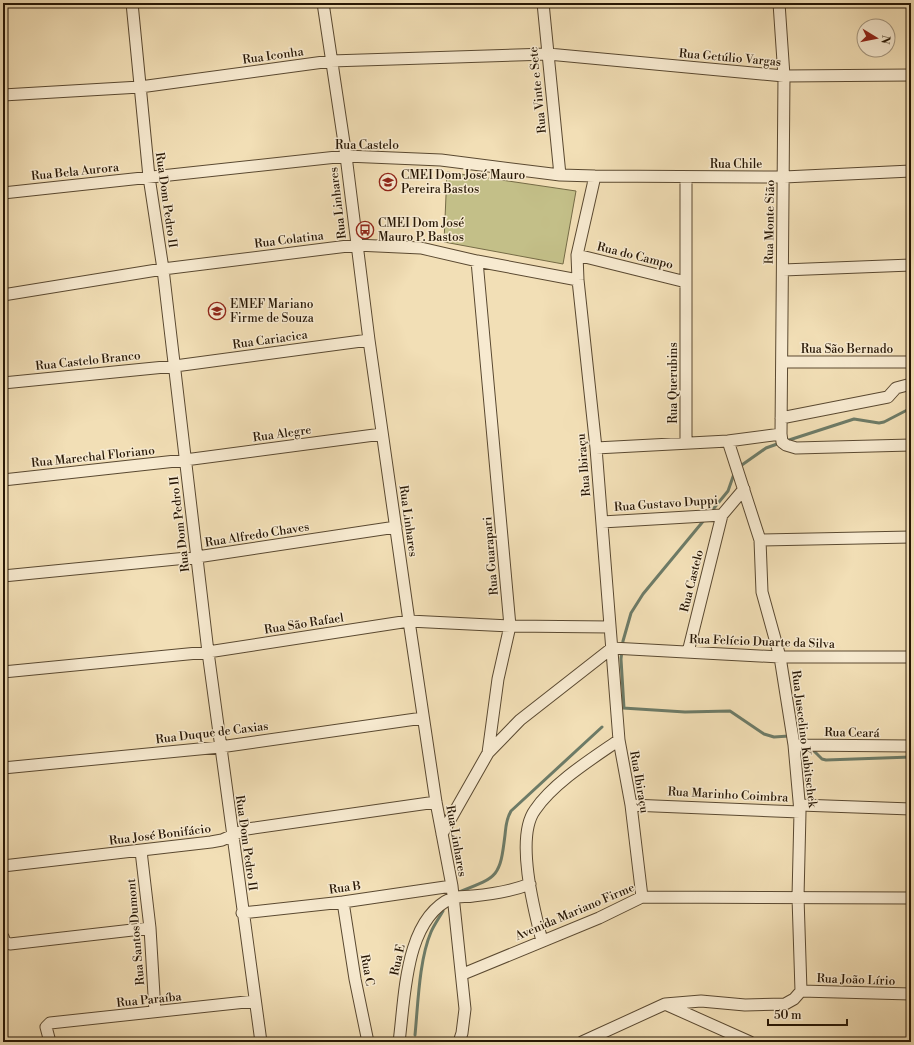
<svg xmlns="http://www.w3.org/2000/svg" width="914" height="1045" font-family="'Libre Bodoni',serif">
<style>
.green{fill:#c3bf88;stroke:#756b46}
.lines{fill:none;stroke-linecap:round;stroke-linejoin:round}
.stream{stroke:#6d7b67;stroke-width:3}
.street-casing{stroke:#5a4931;stroke-width:13}
.street{stroke:#f7ead0;stroke-width:11}
.labels{text-anchor:middle;dominant-baseline:central;stroke-width:3;stroke-linejoin:round;paint-order:stroke}
.street-label{font-size:12px;fill:#271705;stroke:#f7ead0}
.poi-label{font-size:12px;fill:#271705;stroke:#f7ead0;text-anchor:start}
</style>
<rect width="100%" height="100%" fill="#f2dfb6"/>
<filter id="stains"><feTurbulence type="fractalNoise" baseFrequency=".005" numOctaves="4"/><feColorMatrix values="0 0 0 0 .2 0 0 0 0 .09 0 0 0 0 .02 0 0 0 .5 -.17"/></filter>
<radialGradient id="worn" r=".72"><stop offset=".6" stop-color="#630" stop-opacity="0"/><stop offset="1" stop-color="#630" stop-opacity=".3"/></radialGradient>
<path class="green" d="M447,172L576,191L563,264L444,242Z"/>
<g class="lines">
<path class="stream" d="M786,441L854,419L879,423L884,422L911,408
M739,467L766,448L780,443
M710,513L728,491L735,471
M623,708L685,712L730,711L764,734L774,737L789,736
M624,708L621,659L623,641L631,613L643,594L705,519
M795,736H799L805,742
M812,749L822,759L826,760L911,757
M459,892C498,877 500,877 505,835C506,826 506,819 511,811L602,727
M415,1035C418,1005 419,960 431,932C434,925 439,918 443,911"/>
<defs>
<path id="street" d="M132,3L149,177L163,269L208,652L261,1042
M323,3L346,156L369,340L409,621L436,802L452,886L465,1009L462,1033L459,1042
M543,3L560,175
M779,3L784,76L781,434L782,442L786,445L796,448L911,445
M3,95L140,87L331,61L548,54L784,76L911,75
M595,176L577,255L578,280L596,448L619,740L631,805L642,897
M3,193L346,156L441,160L560,175L595,176L784,177L911,171
M577,255L686,282
M783,270L911,265
M3,295L163,269L356,245L421,248L477,261L578,280
M782,362H911
M3,383L175,366L369,340
M781,418L888,397L896,388L911,384
M728,441L760,540L762,592L780,657L794,745L800,812L798,897L801,991
M686,443V177
M596,448L728,441L781,434
M3,480L185,460L382,434
M602,522L722,515L744,489
M760,540L911,537
M3,576L197,557L396,527
M688,652L722,515
M3,672L208,652L409,621L510,626L610,627
M794,745L911,746
M488,753L520,720L612,648L780,657H911
M3,768L220,747L423,718
M631,805L800,812
M800,805L911,809
M442,834L488,753L498,679L510,626L477,261
M141,851L150,928L155,1012
M3,866L211,842L222,840L247,829L436,802
M343,902L355,979L368,1042
M242,913L343,902L452,886
M3,937L5,942L10,944L150,928
M542,941C534,910 515,837 535,810C553,783 593,758 619,740
M463,974L599,918L642,897L911,898
M801,991L911,994
M665,1004L750,1042
M50,1042L46,1027L50,1023L255,1001
M399,1042C405,999 404,919 452,898C458,896 467,897 473,896C493,894 512,891 530,884
M582,1042L665,1004L701,1001L745,1005L785,1004L794,999L801,991"/>
</defs>
<use href="#street" class="street-casing"/>
<use href="#street" class="street"/>
</g>
<defs>
<symbol id="school-ring" viewBox="-11 -11 22 22"><circle r="9.5" fill="#f7ead0" stroke="#8f2418" stroke-width="1.5"/><path d="M0-5L7-2L0 1L-7-2ZM-4 1L0 2.5L4 1V4Q0 6-4 4Z" fill="#8f2418"/></symbol>
<symbol id="bus-ring" viewBox="-11 -11 22 22"><circle r="9.5" fill="#f7ead0" stroke="#8f2418" stroke-width="1.5"/><path d="M-5-6H5V4H4V6H2V4H-2V6H-4V4H-5ZM-3.5-4V0h7V-4ZM-3.5 1.2v1.5H-2V1.2ZM2 1.2v1.5H3.5V1.2Z" fill="#8f2418"/></symbol>
</defs>
<g fill-rule="evenodd">
<use href="#school-ring" x="378" y="172" width="20" height="20"/>
<use href="#bus-ring" x="355" y="220" width="20" height="20"/>
<use href="#school-ring" x="207" y="301" width="20" height="20"/>
</g>
<g class="labels">
<g class="street-label">
<text transform="translate(273 56) rotate(-8)">Rua Iconha</text>
<text transform="translate(730 58) rotate(5)">Rua Getúlio Vargas</text>
<text transform="translate(538 90) rotate(-96)">Rua Vinte e Sete</text>
<text x="367" y="145">Rua Castelo</text>
<text x="736" y="164">Rua Chile</text>
<text transform="translate(75 172) rotate(-6)">Rua Bela Aurora</text>
<text transform="translate(166 200) rotate(82)">Rua Dom Pedro II</text>
<text transform="translate(338 203) rotate(-97)">Rua Linhares</text>
<text transform="translate(770 222) rotate(-89)">Rua Monte Sião</text>
<text transform="translate(289 240) rotate(-7)">Rua Colatina</text>
<text transform="translate(635 256) rotate(14)">Rua do Campo</text>
<text transform="translate(270 340) rotate(-8)">Rua Cariacica</text>
<text x="847" y="349">Rua São Bernado</text>
<text transform="translate(88 361) rotate(-6)">Rua Castelo Branco</text>
<text transform="translate(673 383) rotate(-90)">Rua Querubins</text>
<text transform="translate(282 434) rotate(-8)">Rua Alegre</text>
<text transform="translate(93 457) rotate(-6)">Rua Marechal Floriano</text>
<text transform="translate(584 465) rotate(-95)">Rua Ibiraçu</text>
<text transform="translate(666 504) rotate(-4)">Rua Gustavo Duppi</text>
<text transform="translate(408 521) rotate(82)">Rua Linhares</text>
<text transform="translate(180 524) rotate(-97)">Rua Dom Pedro II</text>
<text transform="translate(257 535) rotate(-9)">Rua Alfredo Chaves</text>
<text transform="translate(491 556) rotate(-95)">Rua Guarapari</text>
<text transform="translate(692 581) rotate(-76)">Rua Castelo</text>
<text transform="translate(304 624) rotate(-9)">Rua São Rafael</text>
<text transform="translate(762 642) rotate(2)">Rua Felício Duarte da Silva</text>
<text transform="translate(212 733) rotate(-7)">Rua Duque de Caxias</text>
<text transform="translate(852 733) rotate(1)">Rua Ceará</text>
<text transform="translate(804 739) rotate(83)">Rua Juscelino Kubitschek</text>
<text transform="translate(639 782) rotate(80)">Rua Ibiraçu</text>
<text transform="translate(728 795) rotate(3)">Rua Marinho Coimbra</text>
<text transform="translate(160 835) rotate(-7)">Rua José Bonifácio</text>
<text transform="translate(456 841) rotate(80)">Rua Linhares</text>
<text transform="translate(246 843) rotate(82)">Rua Dom Pedro II</text>
<text transform="translate(345 888) rotate(-8)">Rua B</text>
<text transform="translate(575 912) rotate(-23)">Avenida Mariano Firme</text>
<text transform="translate(136 932) rotate(-95)">Rua Santos Dumont</text>
<text transform="translate(398 960) rotate(-78)">Rua E</text>
<text transform="translate(367 970) rotate(80)">Rua C</text>
<text transform="translate(856 980) rotate(2)">Rua João Lírio</text>
<text transform="translate(149 1000) rotate(-6)">Rua Paraíba</text>
</g>
<g class="poi-label">
<text x="401" y="175">CMEI Dom José Mauro<tspan x="401" dy="14">Pereira Bastos</tspan></text>
<text x="378" y="223">CMEI Dom José<tspan x="378" dy="14">Mauro P. Bastos</tspan></text>
<text x="230" y="304">EMEF Mariano<tspan x="230" dy="14">Firme de Souza</tspan></text>
</g>
</g>
<rect width="914" height="1045" fill="none" stroke="#f2dfb6" stroke-width="16"/>
<rect x="4" y="4" width="906" height="1037" fill="none" stroke="#271705" stroke-width="2"/>
<rect x="8" y="8" width="898" height="1029" fill="none" stroke="#271705"/>
<g transform="translate(876 38) rotate(100)"><circle r="19" fill="#f7ead0" stroke="#a4967f"/>
<path d="M0-3L7 15L0 10L-7 15Z" fill="#8f2418"/>
<text y="-6" font-size="11" font-weight="bold" text-anchor="middle" fill="#271705">N</text>
</g>
<path d="M768 1019v6h79v-6" fill="none" stroke="#271705" stroke-width="2"/>
<text x="774" y="1019" font-size="12" fill="#271705" stroke="#f7ead0" stroke-width="3" paint-order="stroke">50 m</text>
<rect width="100%" height="100%" filter="url(#stains)"/>
<rect width="100%" height="100%" fill="url(#worn)"/>
</svg>
